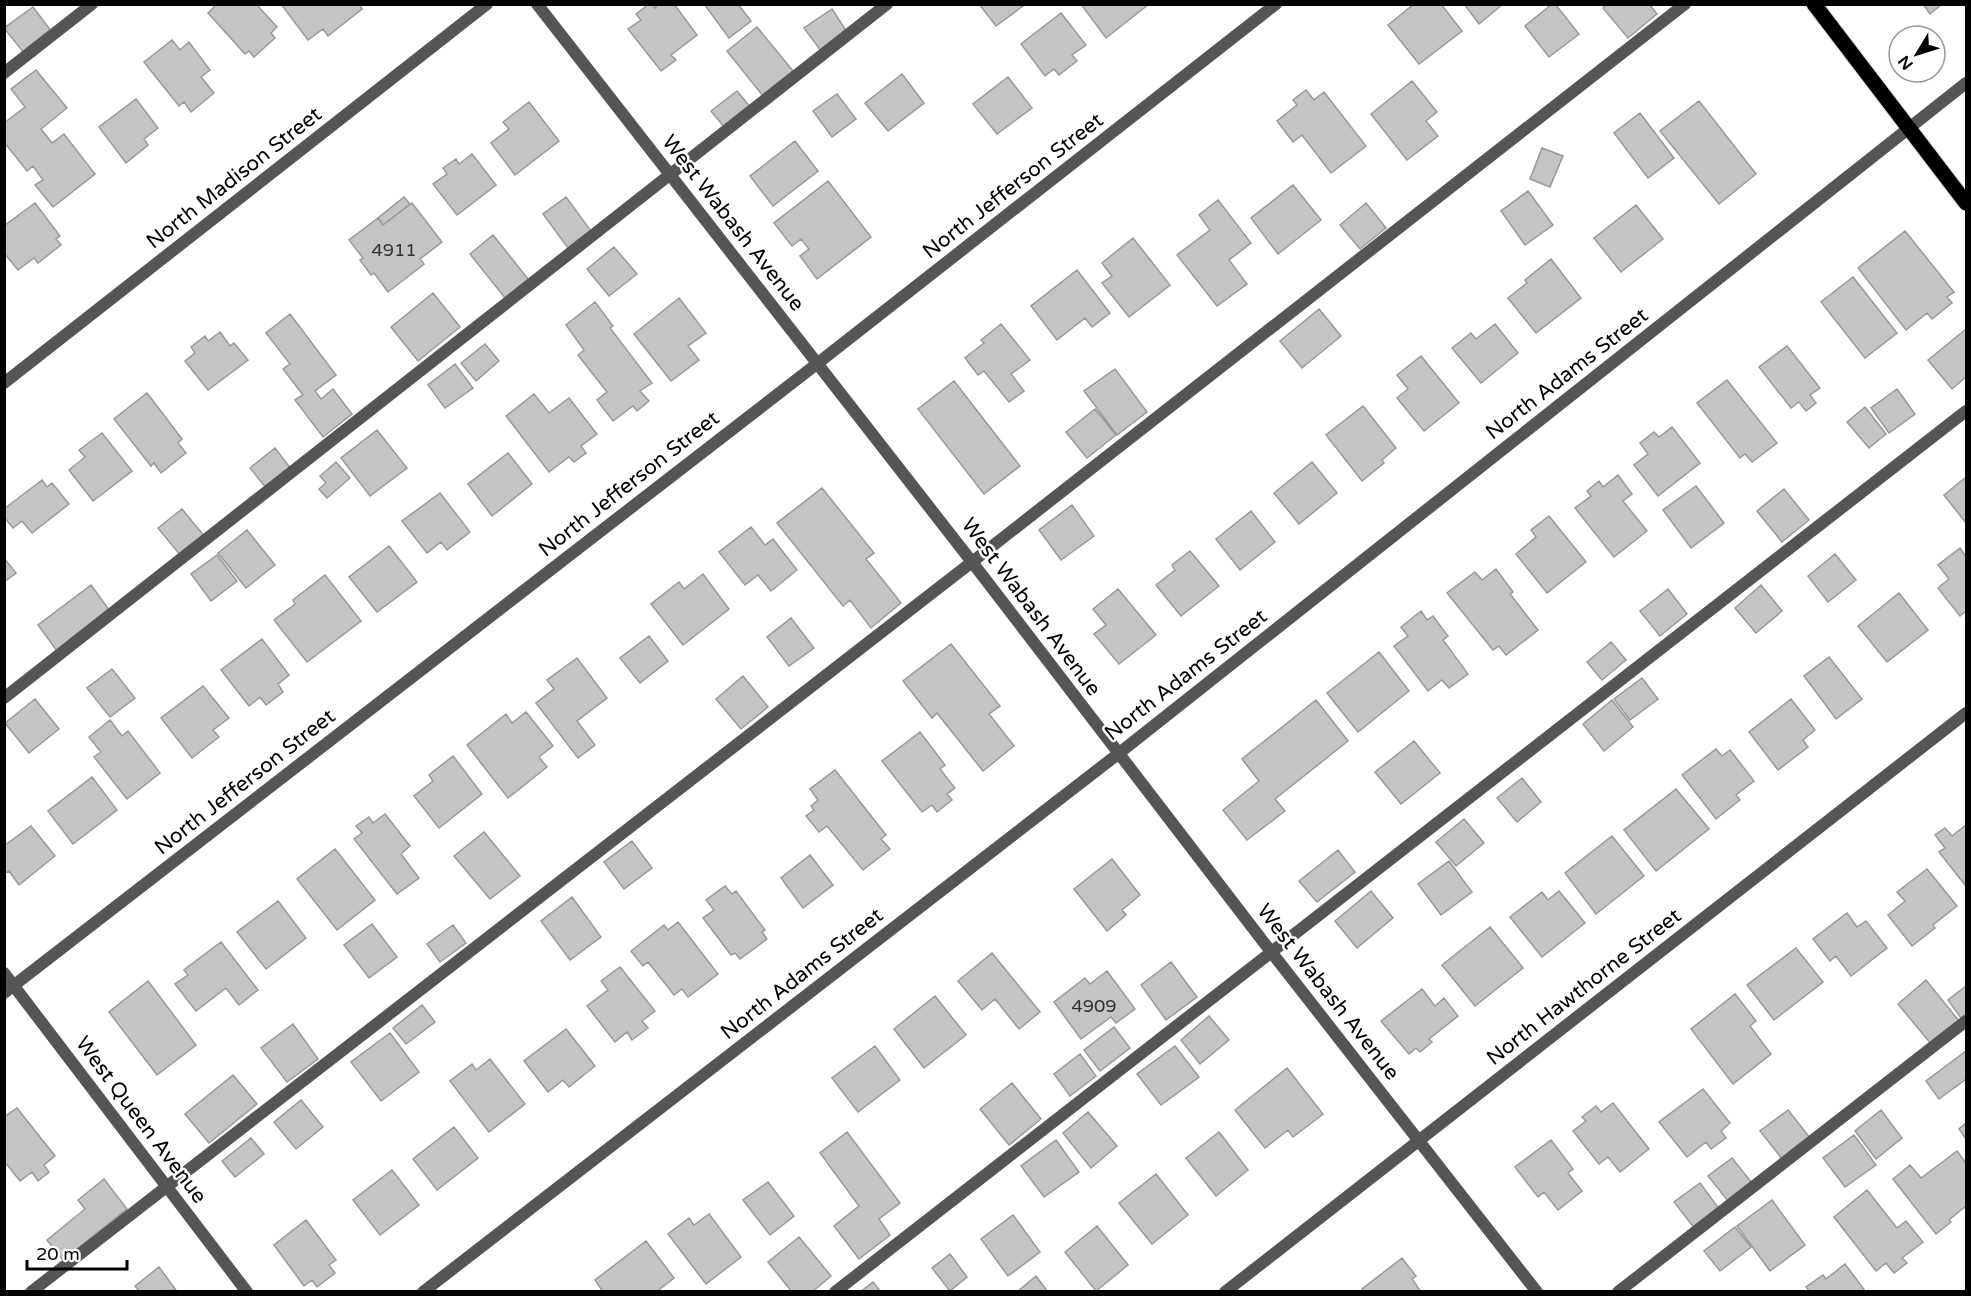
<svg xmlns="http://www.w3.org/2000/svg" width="1971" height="1296" font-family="'Varela Round',sans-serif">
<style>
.building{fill:#c4c4c4;stroke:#999;stroke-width:1.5}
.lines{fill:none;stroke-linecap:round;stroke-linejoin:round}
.primary-casing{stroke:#dbdbdb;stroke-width:17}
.service{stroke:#555;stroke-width:12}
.minor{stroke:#555;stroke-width:12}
.primary{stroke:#000;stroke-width:15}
.labels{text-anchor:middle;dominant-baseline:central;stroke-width:5;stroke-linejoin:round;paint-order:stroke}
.number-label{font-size:18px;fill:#313131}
.street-label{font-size:21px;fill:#000;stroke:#fff}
</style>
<rect width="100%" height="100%" fill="#fff"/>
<path class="building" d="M217,4H256L277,27L271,33L275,38L254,57L249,51L245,54L208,13Z
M281,4H359L362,9L328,36L323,29L308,40Z
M649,4H652L655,8L659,4H674L697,35L671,55L676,60L661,71L628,29L641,20L636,14Z
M704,4H738L751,21L729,38Z
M979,4H1022L1023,6L996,26Z
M1081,4H1149L1106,38Z
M1414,4H1441L1462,31L1419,64L1388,25Z
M1464,4H1503L1479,24Z
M1552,4H1555L1579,34L1549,57L1525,26Z
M1607,4H1649L1657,14L1628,38L1603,8Z
M1923,4H1942L1930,14Z
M33,7L52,32L24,53L4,28Z
M832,9L847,32L821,51L804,28Z
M1061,13L1086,45L1072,55L1077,61L1059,75L1054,69L1045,76L1021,44Z
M757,27L793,71L763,96L727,51Z
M172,40L180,50L189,42L210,70L201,77L214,93L191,112L184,102L179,106L144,62Z
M36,70L67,108L41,129L52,143L64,134L95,174L53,207L35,185L43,180L33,166L27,171L4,142V123L25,107L11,89Z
M902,74L924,103L888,131L865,103Z
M1008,77L1032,108L997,134L973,104Z
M1412,81L1437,112L1426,121L1438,136L1407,160L1371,114Z
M1306,90L1314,100L1324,92L1366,146L1331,173L1302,135L1293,142L1277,121L1297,105L1293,100Z
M737,91L751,108L725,128L711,111Z
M837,94L856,119L832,137L813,111Z
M136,99L158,128L144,139L148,145L126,163L99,127Z
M1699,101L1756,174L1719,204L1660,131Z
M529,102L559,141L515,175L491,143L509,129L503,122Z
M1640,113L1674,158L1648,178L1614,133Z
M795,141L818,171L773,206L750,176Z
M1542,148L1563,156L1550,187L1530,179Z
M472,154L496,185L457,215L433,184L447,174L443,168L456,159L459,164Z
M828,181L871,237L817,279L800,256L809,249L801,239L792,246L774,223Z
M1293,185L1321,220L1278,254L1251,218Z
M1528,191L1553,225L1525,245L1501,211Z
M404,197L410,204L383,225L378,218Z
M566,197L591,231L568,248L543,214Z
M1218,200L1251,243L1229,260L1247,284L1217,306L1177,255L1210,230L1199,215Z
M35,203L60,236L56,239L61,245L38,263L34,258L18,270L4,253V226Z
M412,203L442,242L420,259L424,264L388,292L374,273L371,275L360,260L363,258L349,240L378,218L383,225Z
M1366,203L1386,228L1360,249L1340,225Z
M1636,205L1663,239L1621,272L1594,238Z
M1905,231L1954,292L1947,297L1952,303L1932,319L1927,313L1906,330L1858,268Z
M493,235L529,280L505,298L470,254Z
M1133,238L1170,285L1129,317L1102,283L1112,276L1102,263Z
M614,247L637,274L609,296L587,269Z
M1551,259L1581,298L1536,333L1508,298L1527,283L1525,280Z
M1077,270L1110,313L1092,327L1085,318L1057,340L1031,306Z
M1853,277L1897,333L1865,358L1821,302Z
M433,293L460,327L418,361L391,327Z
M679,298L706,333L688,346L699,360L671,381L634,334Z
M595,302L613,326L610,328L652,383L640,391L649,401L637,411L633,406L613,421L597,400L607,392L578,355L584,350L566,325Z
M1319,309L1341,336L1302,368L1280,341Z
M290,314L336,375L315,391L321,399L333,389L352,414L323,437L295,400L303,395L283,369L290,364L266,333Z
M1001,324L1030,360L1011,374L1024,391L1009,402L984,371L978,375L965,358L984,343L981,340Z
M1495,324L1518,353L1481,383L1452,348L1471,333L1476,339Z
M1966,329V377L1952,389L1928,360Z
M220,332L230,346L234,343L248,360L208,390L185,361L195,353L191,347L205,336L208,341Z
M485,344L499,361L476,381L461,363Z
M1787,346L1820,388L1810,395L1816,403L1806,411L1799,402L1791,408L1759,367Z
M1421,356L1459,403L1424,431L1397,398L1408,389L1397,375Z
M455,364L473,388L445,408L428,385Z
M1115,369L1147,412L1117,435L1084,391Z
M1727,380L1777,443L1752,462L1745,454L1740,458L1697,403Z
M954,381L1020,466L984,494L918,409Z
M1897,389L1915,414L1889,433L1871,408Z
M147,393L182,439L178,443L186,453L161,473L154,463L151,466L114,419Z
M534,394L549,413L569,398L597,434L581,446L586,453L574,462L569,457L549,472L506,416Z
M1363,406L1396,448L1382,460L1384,463L1362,481L1326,435Z
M1865,407L1886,434L1869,448L1847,422Z
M1095,409L1116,435L1087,458L1066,432Z
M1672,427L1700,463L1658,496L1634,465L1648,454L1640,443L1654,432L1659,437Z
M377,430L407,468L370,496L341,458Z
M102,433L132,471L93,501L69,470L85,457L79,450Z
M275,448L291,469L267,489L250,468Z
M508,453L532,484L492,516L468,484Z
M336,462L350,478L327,498L319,489L326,483L320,476Z
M1312,462L1337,493L1299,524L1274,493Z
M1618,475L1632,494L1623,501L1647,531L1614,557L1575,508L1591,496L1587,491L1599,481L1603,487Z
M1966,477V523L1944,495Z
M42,480L47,487L52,483L69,504L32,533L22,521L13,528L4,517V509Z
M1696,486L1724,523L1691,548L1663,510Z
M822,488L874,553L866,559L901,603L871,628L850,600L843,606L777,523Z
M1784,489L1809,520L1782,542L1757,511Z
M440,493L470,532L447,550L441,542L427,553L402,521Z
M1072,505L1094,536L1061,560L1039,530Z
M182,509L205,537L181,556L158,528Z
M1251,511L1275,542L1240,570L1216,539Z
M1549,516L1586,562L1547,593L1516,554L1536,537L1531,530Z
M751,527L765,545L773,539L797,570L771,591L758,575L745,585L719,552Z
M247,530L275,565L246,588L218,553Z
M389,546L417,582L377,612L349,577Z
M1960,548L1966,557V611L1960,616L1938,588L1949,579L1938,565Z
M1190,551L1219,586L1181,616L1156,585L1175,570L1172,565Z
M1835,554L1856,580L1828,602L1808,576Z
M217,555L237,581L211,601L191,574Z
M4,558L16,573L4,582Z
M1496,569L1513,592L1510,594L1538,630L1506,655L1499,646L1493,650L1447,593L1475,572L1482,580Z
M703,574L729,609L683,645L651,604L679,582L684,589Z
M325,575L361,621L307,662L274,620L295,604L293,600Z
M91,585L110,611L57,651L38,625Z
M1761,585L1782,611L1756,633L1735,608Z
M1118,589L1156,635L1119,664L1094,634L1106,625L1093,609Z
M1668,589L1687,614L1660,636L1640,611Z
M1899,593L1928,630L1887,662L1858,626Z
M1421,611L1427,620L1433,616L1448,636L1443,640L1468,674L1449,688L1442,680L1428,691L1394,646L1408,636L1401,627Z
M791,618L814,648L789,666L767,637Z
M649,636L668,661L640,683L620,658Z
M262,639L289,675L278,684L283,692L266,705L260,697L249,706L221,670Z
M1611,642L1626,660L1602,680L1587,662Z
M951,644L1000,706L989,714L1014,746L983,771L937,713L932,718L903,681Z
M1379,652L1409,691L1358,732L1327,693Z
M1829,657L1862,699L1836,719L1804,676Z
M577,658L607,698L577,721L595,745L578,758L536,703L554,689L547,680Z
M112,669L135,698L110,717L87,688Z
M743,676L768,707L741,729L716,699Z
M1642,678L1658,699L1630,720L1614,699Z
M203,686L229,718L213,730L219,737L192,758L161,718Z
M35,699L59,729L29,753L5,723Z
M1791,699L1815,730L1803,740L1808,747L1778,770L1749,732Z
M1316,700L1348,741L1275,799L1285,811L1247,840L1223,810L1259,781L1242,759Z
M1612,700L1633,727L1604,751L1583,724Z
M526,712L553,746L539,757L547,767L508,798L467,745L506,714L512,723Z
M110,720L122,736L128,731L160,773L127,799L94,757L101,752L89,737Z
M920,732L945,765L940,769L955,788L947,794L952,800L937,812L932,805L922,812L882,761Z
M1414,741L1440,773L1401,804L1375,772Z
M1716,749L1722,756L1730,750L1754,781L1736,795L1740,800L1716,819L1682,775Z
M453,756L482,794L439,828L414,796L433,781L429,775Z
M835,770L886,835L881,839L890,849L863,870L827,826L819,832L806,816L814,810L811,806L818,800L810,789Z
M92,777L117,810L73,844L48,811Z
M1522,778L1541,802L1517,822L1497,798Z
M1676,789L1709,829L1656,871L1624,830Z
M385,814L410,846L401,854L419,878L397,894L354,839L362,833L356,826L369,817L373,823Z
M1464,819L1484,843L1456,866L1436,842Z
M1966,825V884L1965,885L1939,852L1945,848L1935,835L1945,828L1952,836Z
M31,826L55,856L19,885L9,871L4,874V846Z
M484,832L520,876L490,899L454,856Z
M1612,836L1644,876L1596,914L1565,873Z
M632,841L652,868L624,889L604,862Z
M335,849L375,900L337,930L297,879Z
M1338,850L1355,872L1317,902L1299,881Z
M810,855L833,885L803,908L781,878Z
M1112,859L1140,895L1122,910L1126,915L1107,931L1074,889Z
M1449,861L1472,892L1441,915L1418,884Z
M1927,869L1957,906L1933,925L1935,928L1912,946L1888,915L1905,901L1897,892Z
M725,886L732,894L736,891L765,930L762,932L767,939L740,959L735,953L731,955L703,918L714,910L706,900Z
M1371,891L1393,918L1357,948L1335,921Z
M1559,891L1585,923L1542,957L1510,917L1542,892L1548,900Z
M572,897L601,937L570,960L541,921Z
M278,901L306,938L266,969L237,932Z
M1847,913L1857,927L1866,921L1887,948L1851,976L1836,956L1830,961L1813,939Z
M678,922L718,974L688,997L682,989L674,995L648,962L643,966L631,951L664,925L668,930Z
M372,924L397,957L369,978L344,945Z
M453,925L466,943L440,962L427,944Z
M1490,927L1523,968L1475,1006L1442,965Z
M221,942L258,990L239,1005L226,988L196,1011L175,984L188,975L184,970Z
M1796,948L1823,982L1774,1020L1747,985Z
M992,953L1040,1012L1019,1029L995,999L982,1010L958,981Z
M1171,962L1197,997L1166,1020L1141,985Z
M620,967L655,1011L642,1021L648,1028L632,1040L627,1032L615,1042L587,1006L608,990L601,981Z
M1107,971L1135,1009L1116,1023L1111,1017L1081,1039L1054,1002L1085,978L1090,984Z
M1926,980L1959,1021L1931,1044L1898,1004Z
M148,981L196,1045L157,1075L109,1012Z
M1966,986V1014L1961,1018L1948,1000Z
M1422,989L1435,1006L1444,998L1458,1016L1429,1039L1432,1042L1420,1052L1416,1048L1409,1054L1381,1021Z
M1735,994L1756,1021L1750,1026L1771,1054L1733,1084L1691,1029Z
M935,996L966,1035L924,1068L894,1029Z
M422,1005L435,1022L406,1044L393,1028Z
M1209,1016L1229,1040L1200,1064L1181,1040Z
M293,1024L318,1059L287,1082L261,1048Z
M1114,1027L1130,1048L1100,1071L1084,1050Z
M566,1029L595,1066L569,1087L563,1080L548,1092L524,1061Z
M390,1033L419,1072L381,1101L351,1062Z
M875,1046L900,1080L858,1112L832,1078Z
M1175,1046L1199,1077L1161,1105L1137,1074Z
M1966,1051V1079L1939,1099L1926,1081Z
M1080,1054L1096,1076L1070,1096L1054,1074Z
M490,1059L525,1104L489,1132L450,1081L472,1064L476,1070Z
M1287,1068L1323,1114L1293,1137L1288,1130L1265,1148L1235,1110Z
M233,1075L257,1104L209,1143L185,1114Z
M1012,1083L1041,1119L1009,1145L980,1109Z
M1703,1089L1730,1123L1721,1131L1726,1138L1711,1149L1706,1142L1687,1157L1659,1122Z
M301,1100L323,1127L296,1149L274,1122Z
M1613,1103L1649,1149L1620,1172L1608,1157L1599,1164L1573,1131L1586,1121L1582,1117L1596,1106L1601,1112Z
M17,1108L55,1156L44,1165L49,1172L38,1181L32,1172L20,1181L4,1161V1117Z
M1788,1110L1811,1139L1783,1160L1760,1131Z
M1881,1110L1902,1138L1876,1159L1855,1131Z
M1088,1112L1117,1146L1091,1168L1063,1133Z
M1966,1123V1139L1959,1129Z
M454,1127L478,1158L437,1190L413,1159Z
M847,1132L900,1203L879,1219L890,1235L859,1259L834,1226L859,1206L820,1153Z
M1219,1132L1248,1170L1216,1196L1186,1158Z
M1854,1135L1876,1165L1845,1187L1823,1158Z
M251,1138L264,1154L235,1177L222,1161Z
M1056,1140L1079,1172L1044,1197L1021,1166Z
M1551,1140L1573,1169L1568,1173L1582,1191L1558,1210L1544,1192L1538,1197L1515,1167Z
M1957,1151L1966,1163V1206L1949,1220L1951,1222L1936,1234L1893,1179L1910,1165L1921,1178Z
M1732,1158L1752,1183L1728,1201L1708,1176Z
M392,1170L419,1205L380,1235L353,1200Z
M1156,1174L1188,1215L1152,1244L1119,1203Z
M104,1179L127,1209L63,1260L47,1240L85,1209L78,1200Z
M768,1182L794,1216L770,1235L743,1200Z
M1700,1183L1720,1210L1695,1229L1674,1202Z
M1867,1190L1897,1228L1906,1221L1923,1242L1902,1258L1907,1263L1894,1273L1886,1263L1876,1271L1834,1217Z
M1772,1200L1805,1245L1770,1271L1737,1226Z
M709,1214L741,1257L706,1284L668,1234L689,1218L694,1225Z
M1013,1215L1040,1252L1008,1276L981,1239Z
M306,1220L336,1260L329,1265L335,1273L317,1287L312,1280L304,1286L274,1245Z
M1097,1226L1128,1265L1096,1291L1065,1252Z
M1735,1227L1751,1247L1720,1271L1704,1251Z
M799,1237L831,1276L812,1292H792L768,1262Z
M646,1241L674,1278L656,1292H603L595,1280Z
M950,1254L967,1277L950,1291L932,1268Z
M1402,1258L1416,1276L1412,1279L1421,1292H1364L1362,1289Z
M1845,1264L1866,1292H1810L1806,1287L1823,1275L1826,1279Z
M159,1267L176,1290L140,1292L135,1286Z
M1036,1276L1048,1292H1017Z
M873,1282L881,1292H860Z"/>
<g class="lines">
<defs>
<path id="primary" d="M1814,4L1966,203"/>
</defs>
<use href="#primary" class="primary-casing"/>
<path class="service" d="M4,73L92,4
M4,698L887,4
M31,1292L972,562L1685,4
M835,1292L1966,411
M1618,1292L1966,1021"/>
<path class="minor" d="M537,4L972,562L1272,953L1537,1292
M4,383L487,4
M4,973L247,1292
M4,993L818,363L1276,4
M423,1292L1118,754L1966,83
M1225,1292L1966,713"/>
<use href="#primary" class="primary"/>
</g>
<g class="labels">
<g class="number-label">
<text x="394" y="250">4911</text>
<text x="1094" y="1006">4909</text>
</g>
<g class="street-label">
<text transform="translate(234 178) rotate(-38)">North Madison Street</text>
<text transform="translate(1013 186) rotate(-38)">North Jefferson Street</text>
<text transform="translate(733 223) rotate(52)">West Wabash Avenue</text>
<text transform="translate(1567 374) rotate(-38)">North Adams Street</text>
<text transform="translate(629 484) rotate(-38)">North Jefferson Street</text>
<text transform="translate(1031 607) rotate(53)">West Wabash Avenue</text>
<text transform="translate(1186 675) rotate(-38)">North Adams Street</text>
<text transform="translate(245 782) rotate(-38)">North Jefferson Street</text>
<text transform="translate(802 974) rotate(-38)">North Adams Street</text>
<text transform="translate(1584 987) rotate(-38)">North Hawthorne Street</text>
<text transform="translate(1328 992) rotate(52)">West Wabash Avenue</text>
<text transform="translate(141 1120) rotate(53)">West Queen Avenue</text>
</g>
</g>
<rect width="1971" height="1296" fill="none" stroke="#000000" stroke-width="12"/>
<g transform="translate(1917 54) rotate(232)"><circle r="28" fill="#ffffff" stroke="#999999" stroke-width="1.5"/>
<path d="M0-4.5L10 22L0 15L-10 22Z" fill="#000000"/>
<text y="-9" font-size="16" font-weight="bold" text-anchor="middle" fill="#000000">N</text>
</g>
<path d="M27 1260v9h100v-9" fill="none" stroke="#000000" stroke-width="3"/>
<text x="36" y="1260" font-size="18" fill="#000000" stroke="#ffffff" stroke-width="4.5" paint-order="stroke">20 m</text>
</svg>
